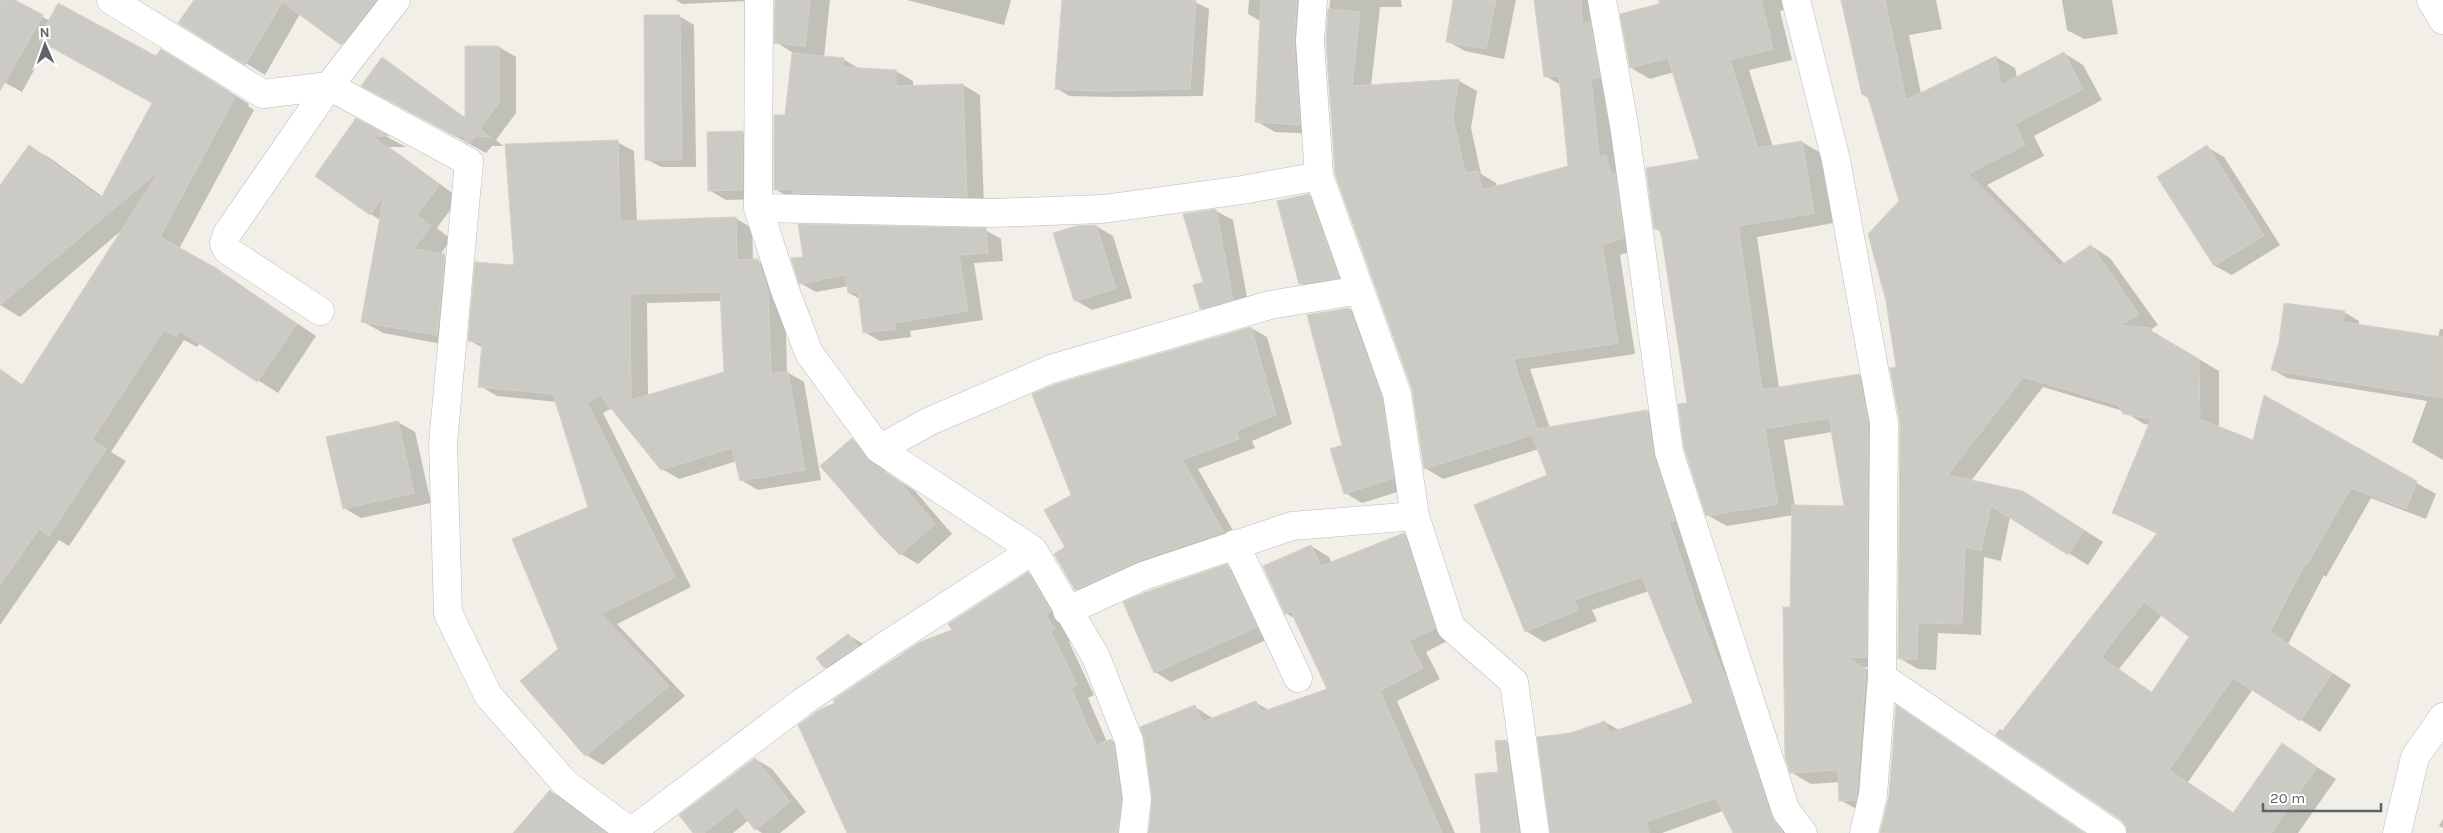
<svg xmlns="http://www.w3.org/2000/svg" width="2443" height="833" font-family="Karla,sans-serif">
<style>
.shadow{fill:#0003;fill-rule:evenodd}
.building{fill:#cccac4;stroke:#d7d1c5;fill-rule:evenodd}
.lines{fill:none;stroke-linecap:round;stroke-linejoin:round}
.street-casing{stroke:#b9bcc1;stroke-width:29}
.street{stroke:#fff;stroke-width:28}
</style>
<rect width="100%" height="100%" fill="#f1efe7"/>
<path class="shadow" d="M0,0H12L50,21L156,57L181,62L249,104L248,106L254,110L179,249L236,282L316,336L278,393L200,343L197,347L184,340L111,452L126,461L69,546L59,540L0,625V370L23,385L122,230L20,317L0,305V187L30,147L50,158L103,197L153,103L48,45L22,92L0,80Z
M196,0H404L361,55L300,14L265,75L180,23Z
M676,0H768L682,4Z
M776,0H830L824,57L843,59L860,69L896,71L913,81V87L963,85L980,95L984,206L792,199L775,189L793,53L776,42Z
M907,0H1011L1004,25Z
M1063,0H1167L1195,2L1209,9L1203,96L1112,97L1069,96L1056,88Z
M1249,0H1320L1318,134L1275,132L1256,121L1262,22L1248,14Z
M1330,0H1401L1402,7H1380L1371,86L1459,81L1477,91L1471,128L1481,174L1496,183L1497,187L1569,167L1561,85L1545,76L1535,0H1598L1642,248L1620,255L1635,354L1530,369L1550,428L1647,411L1666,422L1793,833H1734L1723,811L1662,833H1551L1571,735L1605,722L1619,730L1694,704L1649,591L1592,610L1597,621L1544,642L1526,631L1548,476L1539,449L1443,479L1425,468L1413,388L1327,41Z
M1455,0H1516L1504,59L1465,51L1447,41Z
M1660,0H1807L1802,4L1780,11L1792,60L1749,70L1773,147L1802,142L1821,153L1833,223L1757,237L1779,388L1859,375L1878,386L1886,668L1864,667L1885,683L1860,811L1840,800V782L1811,784L1791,772L1793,515L1727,526L1707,515L1662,232L1655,229L1700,160L1674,72L1650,79L1631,68L1661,5ZM1832,432L1846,507L1795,506L1784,440Z
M1843,0H1936L1942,29L1909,35L1921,94L1996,57L2015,68L2017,78L2064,53L2083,65L2102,100L2034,136L2044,156L1987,185L2065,264L2091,246L2110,258L2158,325L2150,330L2219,371V428L2254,442L2265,397L2436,494L2426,519L2371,498L2326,577L2324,575L2288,644L2351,685L2320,732L2253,689L2188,782L2234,813L2282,745L2336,779L2298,833H2128L2127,826L2122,819L2002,732L2158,534L2114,513L2150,425L2144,424L2123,411L2043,387L1971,481L2043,504L2103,542L2088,565L2010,517L2001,561L1984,557L1981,635L1938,633L1936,670L1918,669L1899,658L1901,423L1897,368L1900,201L1869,98L1863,95ZM2162,615L2191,637L2153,693L2119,669Z
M2062,0H2112L2118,34L2084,39L2067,30Z
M679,16L694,25L696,167H661L646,159Z
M466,47H499L516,57V113L496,140L504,146H492L486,153L379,95L382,59L466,118Z
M356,120L406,147H389L459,198L437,228L451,239L440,255L465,267L458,347L383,333L362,321L380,220L371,214Z
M742,132L759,142V199L726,200L709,190Z
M617,142L634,151L637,222L735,218L752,228L753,261H758L775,271L785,300L787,372L804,382L821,480L758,490L741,480L737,461L679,479L662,469L612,408L603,413L691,587L617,624L685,696L603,765L586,755L589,508L557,402L497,396L480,386L483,348L469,340L516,266ZM722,301L725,373L648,396L647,303Z
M2207,147L2224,157L2280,245L2232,275L2215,266L2159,178Z
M1309,195L1326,205L1355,287L1317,293L1300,283Z
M1216,211L1233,220L1249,309L1218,318L1201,308Z
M1096,226L1113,236L1132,298L1092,310L1075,300Z
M985,230L1001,239L1003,261L974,263L983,320L910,331L911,337L880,341L864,332L860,299L849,293L848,286L816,292L800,283Z
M1349,309L1366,319L1410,488L1362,503L1345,493L1344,446Z
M2344,312L2359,321V326L2438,338L2440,329H2443V460L2412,442L2427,401L2287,378L2272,369Z
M1251,328L1267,337L1292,424L1252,441L1255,448L1198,469L1239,541L1092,599L1076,589L1067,547L1073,495Z
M398,422L415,432L431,503L361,518L344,508Z
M852,440L869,450L887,473L915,491L952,534L918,564L901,554L880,533Z
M1404,534L1422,545L1453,638L1426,652L1440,679L1397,701L1455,833H1148L1154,801L1195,707L1214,719L1256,703L1269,710L1328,690L1295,619L1286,613L1311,546L1329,557L1332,563Z
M1227,566L1244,575L1273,637L1171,682L1155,672Z
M1028,573L1046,584L1072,640L1069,642L1094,695L1088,698L1107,742L1111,740L1130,751L1138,833H848L837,703L954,630Z
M848,635L865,645L842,677L825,667L818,659Z
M1897,707L1915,718L2085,833H1881L1890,797Z
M1506,741L1524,752L1536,833H1483L1500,773Z
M755,759L772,769L806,812L780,833H762L756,829L749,820L733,833H694Z
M550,791L570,802L609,833H515Z
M2443,819V828L2439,826Z"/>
<path class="building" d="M0,0H15L43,15L0,91Z
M194,0H376L341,45L282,2L245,65L178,23Z
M775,0H810L805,46L774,43Z
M1062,0H1196L1190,89L1098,91L1055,89Z
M1261,0H1297L1294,42L1300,125L1255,122Z
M1453,0H1496L1486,49L1446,42Z
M1534,0H1581L1582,24L1590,22L1600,77L1591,79L1599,157L1606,155L1611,174L1615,173L1624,238L1602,245L1618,343L1513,359L1537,429L1647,410L1654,457L1675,521L1669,522L1699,613L1729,686L1771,816L1783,833H1733L1716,798L1646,822L1649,833H1550L1537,737L1571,733L1605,721L1609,733L1693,703L1642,577L1574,600L1579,610L1525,632L1474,505L1547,475L1532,435L1424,469L1412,389L1335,174L1326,41L1328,9L1360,12L1352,86L1459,79L1453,117L1465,173L1478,171L1482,190L1568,166L1559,76L1544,77Z
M1659,0H1761L1773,49L1730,60L1758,148L1802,141L1814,213L1738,226L1762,390L1859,374L1868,424L1867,658L1848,657L1866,670L1856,800L1839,801L1838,770L1790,773L1785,757L1783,607H1790L1792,505L1844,506L1829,418L1765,429L1778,504L1706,516L1684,448L1678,404L1687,403L1662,239L1659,228L1654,229L1646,168L1699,159L1668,58L1630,68L1620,14L1659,4Z
M1841,0H1885L1906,100L1996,56L2001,85L2064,52L2083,89L2015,124L2025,145L1968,174L2060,266L2091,245L2139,314L2121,325L2150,328L2156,337H2161L2199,359L2200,419L2253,440L2264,395L2417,481L2406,509L2351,488L2306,566L2304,565L2270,632L2332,673L2300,721L2233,678L2169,770L2233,813L2282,743L2317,767L2271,833H2127L2126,826L2121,820L1995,735L2000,729L2002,731L2158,532L2112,513L2151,419L2123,414L2118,405L2023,377L1948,475L2023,491L2084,530L2068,555L1991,506L1981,551L1965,547L1962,624L1918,623L1917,659H1898L1900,423L1890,368L1896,367L1886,301L1868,234L1899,201L1867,94L1862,95ZM2144,602L2189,637L2151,693L2101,657Z
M58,3L156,56L161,49L230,92L228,94L235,97L160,237L216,268L297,324L257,382L180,331L176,337L164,330L92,440L106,449L49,536L39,529L0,585V369L22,385L160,170L0,305V185L29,145L101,198L152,103L38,40Z
M644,15H680L682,160H645Z
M465,46H499V103L480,129L490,137L475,136L469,144L465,142V136H455L361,86L382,57L465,118Z
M792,53L844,58L843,67L896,70V86L963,84L967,197L792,193V189L774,190V115H785Z
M356,118L389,136H372L439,185L417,215L431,226L414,249L445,254L437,335L361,322L384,195L370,215L315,176Z
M743,131L742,190L708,191L707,132Z
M618,140L620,221L736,217L737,260L758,259L768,290L771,374L788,371L805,470L740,481L732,448L661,470L600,395L587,403L675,577L601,614L669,686L585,756L520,681L558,649L512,539L588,507L553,394L478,387L482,343L468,341L475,262L514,265L505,144ZM720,292L724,372L631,400L630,294Z
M2207,145L2264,235L2214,266L2157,177Z
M1309,194L1339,278L1299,284L1277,201Z
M1216,209L1233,300L1200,309L1193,285L1203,282L1183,214Z
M798,224L986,228L988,253L959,255L968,311L895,323L896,329L863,333L858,292L848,293L845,275L799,284L791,258L803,257Z
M1096,225L1116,289L1074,301L1053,233L1076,226Z
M2284,303L2345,311L2343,322L2443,337V398L2271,370L2279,342Z
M1349,308L1382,398L1394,478L1344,494L1330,449L1342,445L1307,315Z
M1251,327L1276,415L1236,431L1239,439L1182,460L1224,532L1138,561L1075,590L1054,554L1065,547L1044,510L1071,495L1032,394L1056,384Z
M398,421L414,493L343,509L326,437Z
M852,438L870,462L898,480L935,524L900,555L879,534L820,466Z
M1404,533L1435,628L1409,641L1423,668L1380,691L1442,833H1149L1152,797L1144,739L1140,727L1195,705L1202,722L1256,701L1261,712L1327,689L1291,612L1285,614L1263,566L1311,545L1321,566Z
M1227,564L1257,627L1154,673L1123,602L1149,591Z
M1028,572L1051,611L1045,614L1055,629L1051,632L1077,685L1071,688L1096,745L1111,739L1114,745L1121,799L1118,833H847L798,725L819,710L835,703L833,700L920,642L952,630L948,624Z
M848,634L858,646L824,668L816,658Z
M1896,705L2084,833H1880L1889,796Z
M1506,740L1519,833H1481L1475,774L1498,772L1495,741Z
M755,758L790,802L755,830L737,807L704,833H693L679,815Z
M550,790L556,796L606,833H513Z"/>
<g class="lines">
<defs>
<path id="street" d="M111,0L263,94L329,86L469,162L443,443L448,613L488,695L565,783L632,833
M759,0L758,208L785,290L809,353L879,449L1033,550L1096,657L1129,741L1137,799L1133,833
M1313,0L1310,41L1319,176L1397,394L1415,516L1451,627L1514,682L1535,833
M1602,0L1625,131L1669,452L1786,811L1803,833
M1796,0L1836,160L1884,423L1882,677L1873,795L1864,833
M2431,0L2443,20
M758,208L992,213L1103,209L1242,190L1319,176
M320,311L227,250L224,243L227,234L329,86L396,0
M879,449L930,421L1051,369L1270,305L1360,290
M1235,544L1298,678
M1067,611L1143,576L1292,526L1415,516
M1882,677L2112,833
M631,832L801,703L888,644L1033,550
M2397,833L2415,757L2443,717"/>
</defs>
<use href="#street" class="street-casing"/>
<use href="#street" class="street"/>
</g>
<g transform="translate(45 45) rotate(358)" stroke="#ffffff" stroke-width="4" paint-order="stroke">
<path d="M0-4L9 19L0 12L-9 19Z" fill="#5e6368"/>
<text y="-8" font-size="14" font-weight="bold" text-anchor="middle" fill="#5e6368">N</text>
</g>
<path d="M2263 803v8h118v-8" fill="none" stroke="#5e6368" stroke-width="2.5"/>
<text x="2270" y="803" font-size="15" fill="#5e6368" stroke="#ffffff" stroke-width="4" paint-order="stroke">20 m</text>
</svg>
